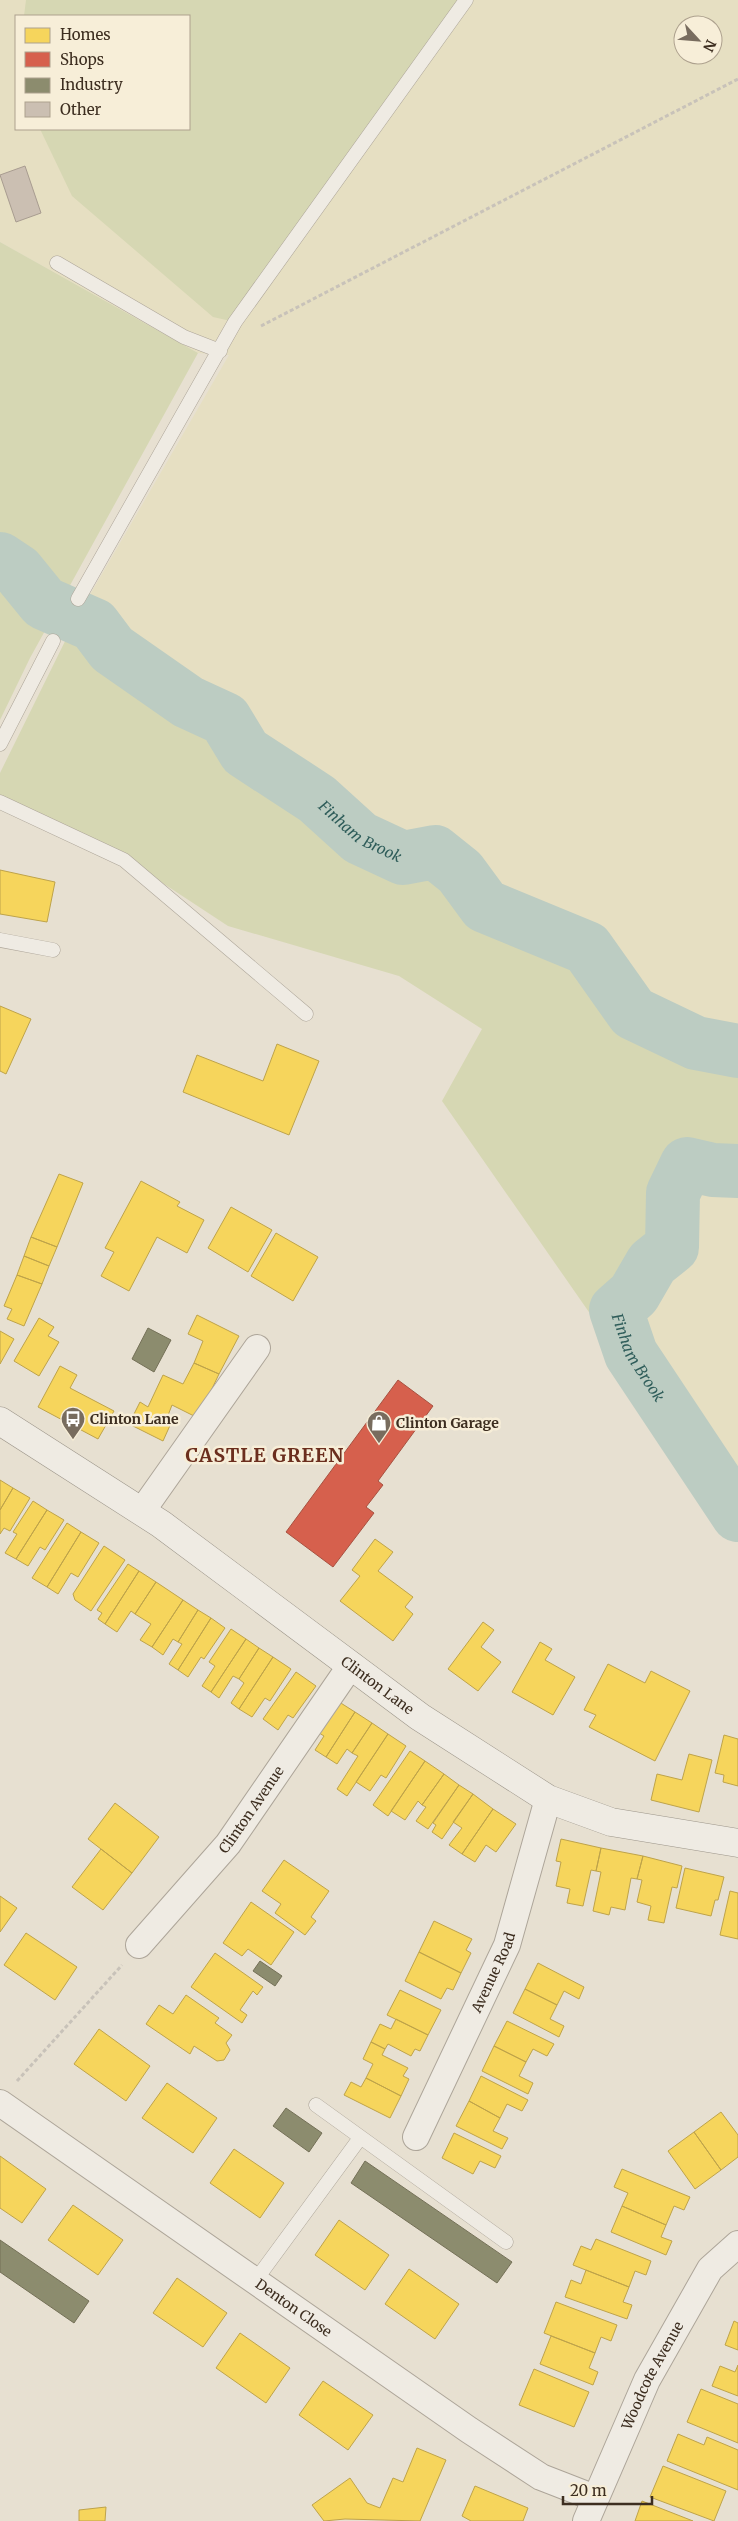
<svg xmlns="http://www.w3.org/2000/svg" width="738" height="2521" font-family="Merriweather,serif">
<style>
.farmland{fill:#e6dfc2;fill-rule:evenodd}
.green{fill:#d6d7b3}
.homes{fill:#f6d55c;stroke:#bea34a}
.shops{fill:#d6604d;stroke:#a85140}
.industry{fill:#8c8c6e;stroke:#747057}
.lines{fill:none;stroke-linecap:round;stroke-linejoin:round}
.river{stroke:#bcccc2;stroke-width:54}
.building{fill:#cbbfb2;stroke:#a89c90}
.lane-casing{stroke:#ada599;stroke-width:15}
.street-casing{stroke:#ada599;stroke-width:28}
.secondary-casing{stroke:#9c958a;stroke-width:29}
.path{stroke:#c8c2b9;stroke-width:3;stroke-dasharray:4 2.5;stroke-linecap:butt}
.lane{stroke:#efebe3;stroke-width:14}
.street{stroke:#efebe3;stroke-width:26}
.secondary{stroke:#efebe3;stroke-width:28}
.labels{text-anchor:middle;dominant-baseline:central;stroke-width:5;stroke-linejoin:round;paint-order:stroke}
.poi-label{font-size:14px;font-weight:bold;fill:#3d2e20;stroke:#f7eed8;text-anchor:start}
.street-label{font-size:14px;fill:#3d2e20;stroke:#f7eed8}
.water-label{font-size:15px;font-style:italic;fill:#2f5d5a;stroke:#f7eed8}
.district-label{font-size:19px;font-weight:bold;letter-spacing:1px;fill:#6b2e1e;stroke:#f7eed8}
</style>
<rect width="100%" height="100%" fill="#e7e0d1"/>
<path class="farmland" d="M0,0H738V1051L696,1043L633,1013L587,948L485,906L460,872L435,852L403,858L360,838L317,799L245,752L225,719L188,702L112,649L94,625L77,617L229,355L198,353L0,242ZM16,16H189V129H16ZM683,25H713V55H683Z
M687,1164L713,1170L738,1171V1515L631,1354L616,1310L634,1294L652,1263L672,1247L673,1193Z"/>
<path class="green" d="M26,0H466L235,322L213,317L72,196L40,129H189V16H24Z
M0,242L198,353L30,658L0,720Z
M77,617L94,625L112,649L188,702L225,719L245,752L317,799L360,838L403,858L435,852L460,872L485,906L587,948L633,1013L696,1043L738,1051V1172L687,1164L673,1193L672,1247L652,1263L634,1294L616,1310L591,1315L442,1101L482,1029L399,976L228,926L120,855L0,797V773Z"/>
<path class="homes" d="M0,870L55,882L47,922L0,914Z
M0,1006L31,1019L6,1074L0,1071Z
M277,1044L319,1061L289,1135L183,1092L197,1055L263,1081Z
M59,1174L83,1183L57,1247L31,1237Z
M141,1181L180,1202L177,1206L204,1220L187,1253L157,1237L129,1291L101,1276L114,1252L105,1248Z
M231,1207L272,1230L248,1272L208,1248Z
M276,1233L318,1257L293,1301L251,1276Z
M31,1237L57,1247L49,1266L24,1256Z
M24,1256L49,1266L42,1284L17,1275Z
M17,1275L42,1284L24,1326L7,1319L12,1309L4,1306Z
M197,1315L239,1336L219,1374L194,1363L203,1341L188,1334Z
M39,1318L54,1327L48,1336L59,1342L39,1376L14,1361Z
M0,1331L14,1339L0,1364Z
M194,1363L219,1374L198,1418L172,1405L167,1418L172,1421L163,1441L129,1424L140,1402L148,1407L163,1375L183,1384Z
M60,1366L77,1375L70,1388L114,1411L98,1439L38,1407Z
M0,1480L13,1488L0,1510Z
M13,1488L30,1498L10,1531L4,1528L0,1534V1510Z
M33,1501L47,1510L16,1559L5,1553L17,1534L13,1532Z
M47,1510L64,1520L45,1550L40,1547L28,1566L16,1559Z
M67,1523L81,1532L47,1587L32,1578Z
M81,1532L99,1543L78,1577L71,1573L58,1594L47,1587Z
M375,1539L393,1552L378,1571L413,1597L405,1607L413,1614L393,1641L340,1601L360,1576L352,1570Z
M104,1546L125,1560L91,1611L75,1600L73,1594Z
M128,1564L139,1571L105,1624L98,1619L102,1613L97,1610Z
M139,1571L156,1582L135,1614L131,1611L117,1632L105,1624Z
M156,1582L183,1600L152,1647L140,1640L151,1624L135,1614Z
M183,1600L198,1610L178,1642L173,1639L163,1655L152,1647Z
M198,1610L211,1618L178,1670L169,1664L182,1644L178,1642Z
M211,1618L225,1628L204,1659L201,1657L188,1677L178,1670Z
M483,1622L494,1630L481,1647L501,1662L478,1691L448,1669Z
M231,1629L246,1639L211,1692L202,1686L215,1666L209,1662Z
M246,1639L259,1648L239,1679L233,1676L219,1698L211,1692Z
M540,1642L552,1649L545,1660L575,1677L553,1715L512,1692Z
M259,1648L273,1657L239,1709L231,1703L244,1683L239,1679Z
M273,1657L291,1669L270,1701L265,1698L252,1717L239,1709Z
M608,1664L645,1683L651,1671L690,1691L655,1761L589,1727L596,1715L584,1710Z
M296,1672L316,1686L293,1718L288,1715L278,1730L263,1719Z
M336,1700L355,1712L326,1757L315,1750L324,1736L316,1731Z
M355,1712L372,1723L352,1753L347,1749L337,1764L326,1757Z
M372,1723L388,1734L347,1796L337,1789L358,1756L352,1753Z
M388,1734L406,1746L386,1778L381,1775L370,1791L356,1782Z
M724,1735L738,1739V1786L723,1782L724,1775L715,1773Z
M410,1751L425,1761L388,1816L373,1805Z
M689,1754L712,1760L699,1812L651,1800L657,1774L682,1780Z
M425,1761L444,1774L422,1805L418,1801L405,1820L391,1811Z
M444,1774L459,1785L428,1829L416,1821L426,1807L422,1805Z
M459,1785L473,1794L442,1839L432,1832L436,1825L433,1823Z
M473,1794L493,1809L462,1854L449,1845L462,1828L453,1822Z
M115,1803L159,1837L132,1873L88,1839Z
M493,1809L516,1824L496,1852L486,1845L475,1862L462,1854Z
M561,1839L601,1848L596,1871L591,1870L583,1906L567,1903L570,1889L556,1886L561,1862L556,1861Z
M601,1848L643,1856L637,1879L631,1878L625,1910L611,1907L609,1915L593,1911L601,1872L596,1871Z
M101,1849L132,1873L103,1910L72,1887Z
M643,1856L682,1866L677,1888L672,1887L664,1923L648,1920L651,1906L637,1902L642,1880L637,1879Z
M284,1860L329,1891L311,1917L316,1921L305,1935L275,1913L281,1904L262,1891Z
M685,1868L724,1877L718,1900H715L711,1916L676,1908Z
M730,1891L738,1893V1939L720,1935Z
M0,1896L17,1908L0,1932Z
M251,1902L294,1932L271,1965L248,1949L242,1956L223,1943Z
M434,1921L472,1939L466,1950L471,1953L461,1973L419,1952Z
M26,1933L77,1967L55,2000L4,1965Z
M419,1952L461,1973L453,1990L447,1988L441,1999L405,1981Z
M215,1953L263,1987L257,1995L253,1991L240,2010L247,2015L242,2023L191,1987Z
M538,1963L584,1987L579,1999L564,1991L557,2005L525,1989Z
M525,1989L557,2005L550,2019L564,2026L559,2037L513,2013Z
M400,1990L441,2010L428,2035L387,2015Z
M186,1995L219,2018L215,2023L232,2035L226,2043L230,2050L224,2060L217,2061L194,2046L190,2054L146,2024L159,2005L173,2014Z
M396,2019L428,2035L420,2051L415,2049L411,2056L388,2044L385,2049L371,2042L380,2024L391,2029Z
M507,2021L554,2044L547,2056L533,2049L526,2062L494,2046Z
M99,2029L150,2066L126,2101L74,2064Z
M371,2042L385,2049L382,2055L408,2068L403,2076L409,2079L401,2096L366,2078L373,2064L363,2059Z
M494,2046L526,2062L519,2076L533,2083L528,2094L482,2071Z
M481,2076L528,2100L522,2111L507,2104L500,2118L469,2101Z
M366,2078L401,2096L390,2118L344,2095L351,2082L361,2087Z
M167,2083L217,2118L193,2153L142,2118Z
M469,2101L500,2118L493,2131L508,2138L502,2149L456,2126Z
M721,2112L738,2135V2157L721,2170L694,2132Z
M694,2132L721,2170L695,2189L668,2151Z
M454,2133L501,2156L495,2168L480,2161L473,2174L442,2158Z
M234,2149L284,2183L260,2218L210,2183Z
M0,2156L46,2189L22,2223L0,2208Z
M622,2169L690,2197L684,2210L674,2206L666,2225L622,2206L628,2193L614,2187Z
M73,2205L123,2240L98,2275L48,2240Z
M622,2206L666,2225L661,2237L672,2241L666,2255L611,2232Z
M339,2220L389,2255L365,2290L315,2255Z
M596,2239L651,2261L646,2275L635,2271L629,2287L573,2265L581,2246L591,2250Z
M409,2269L459,2304L435,2339L385,2304Z
M586,2270L629,2287L623,2302L632,2305L627,2319L565,2297L571,2280L581,2284Z
M177,2278L227,2313L203,2347L153,2313Z
M556,2302L617,2325L611,2341L601,2337L595,2353L544,2333Z
M734,2321L738,2323V2350L725,2345Z
M240,2333L290,2368L266,2403L216,2368Z
M551,2336L595,2353L589,2368L598,2372L593,2385L540,2364Z
M738,2365V2396L712,2386L720,2366L735,2372Z
M534,2369L589,2392L574,2427L519,2405Z
M323,2381L373,2415L348,2450L299,2415Z
M701,2389L738,2404V2443L687,2422Z
M678,2434L704,2445L707,2437L738,2450V2490L667,2461Z
M417,2448L446,2460L420,2521L345,2519L324,2521L312,2505L350,2478L367,2503L380,2508L393,2478L403,2482Z
M663,2466L726,2491L714,2521L650,2497Z
M475,2486L528,2508L523,2521H471L462,2516Z
M642,2501L693,2521H635Z
M106,2507L105,2521H79V2510Z"/>
<path class="shops" d="M398,1380L433,1406L378,1481L383,1485L366,1507L374,1513L333,1567L286,1532Z"/>
<path class="industry" d="M148,1328L171,1340L154,1372L132,1359Z
M260,1961L282,1976L275,1986L253,1971Z
M286,2108L322,2133L309,2152L273,2126Z
M365,2161L512,2262L497,2283L351,2183Z
M0,2240L89,2301L74,2323L0,2272Z"/>
<g class="lines">
<g class="river">
<path id="s1" d="M0,559L18,571L44,603L94,625L112,649L188,702L225,719L245,752L317,799L360,838L403,858L435,852L460,872L485,906L587,948L633,1013L696,1043L738,1051"/>
<path id="s2" d="M738,1171L713,1170L687,1164L673,1193L672,1247L652,1263L634,1294L616,1310L631,1354L738,1515"/>
</g>
</g>
<path class="building" d="M25,166L41,213L16,222L0,175Z"/>
<g class="lines">
<defs>
<path id="lane" d="M57,263L184,337L220,351
M78,599L235,322L466,0
M0,744L53,641
M0,802L124,860L306,1014
M0,940L53,950
M316,2105L506,2242
M255,2281L360,2138"/>
<g id="street">
<path d="M142,1511L257,1348"/>
<path id="s3" d="M139,1945L228,1844L351,1665"/>
<path id="s4" d="M0,2103L469,2430L541,2477L595,2498"/>
<path id="s5" d="M416,2137L507,1945L548,1799"/>
<path id="s6" d="M586,2521L647,2380L710,2269L738,2244"/>
</g>
<g id="secondary">
<path id="s7" d="M0,1421L161,1524L420,1717L548,1799L611,1822L738,1843"/>
</g>
</defs>
<use href="#lane" class="lane-casing"/>
<use href="#street" class="street-casing"/>
<use href="#secondary" class="secondary-casing"/>
<path class="path" d="M261,326L738,79
M17,2081L122,1965"/>
<use href="#lane" class="lane"/>
<use href="#street" class="street"/>
<use href="#secondary" class="secondary"/>
</g>
<defs>
<symbol id="bus-pin" viewBox="-11 -11 22 30"><path d="M0 17L-7.5 6A9.5 9.5 0 1 1 7.5 6Z" fill="#786c5e" stroke="#f7eed8"/><path d="M-5-6H5V4H4V6H2V4H-2V6H-4V4H-5ZM-3.5-4V0h7V-4ZM-3.5 1.2v1.5H-2V1.2ZM2 1.2v1.5H3.5V1.2Z" fill="#fff"/></symbol>
<symbol id="shop-pin" viewBox="-11 -11 22 30"><path d="M0 17L-7.5 6A9.5 9.5 0 1 1 7.5 6Z" fill="#786c5e" stroke="#f7eed8"/><path d="M-5-2.5h2.3a2.7 3.5 0 0 1 5.4 0H5L5.5 6h-11ZM-1.5-2.5h3a1.5 2.3 0 0 0-3 0Z" fill="#fff"/></symbol>
</defs>
<g fill-rule="evenodd">
<use href="#bus-pin" x="59" y="1405" width="28" height="38"/>
<use href="#shop-pin" x="365" y="1409" width="28" height="38"/>
</g>
<g class="labels">
<g class="poi-label">
<text x="90" y="1419">Clinton Lane</text>
<text x="396" y="1423">Clinton Garage</text>
</g>
<g class="street-label">
<text stroke="none"><textPath href="#s7" startOffset="461">Clinton Lane</textPath></text>
<text stroke="none"><textPath href="#s3" startOffset="176">Clinton Avenue</textPath></text>
<text stroke="none"><textPath href="#s5" startOffset="182">Avenue Road</textPath></text>
<text stroke="none"><textPath href="#s4" startOffset="358">Denton Close</textPath></text>
<text stroke="none"><textPath href="#s6" startOffset="160">Woodcote Avenue</textPath></text>
</g>
<g class="water-label">
<text stroke="none"><textPath href="#s1" startOffset="460">Finham Brook</textPath></text>
<text stroke="none"><textPath href="#s2" startOffset="276">Finham Brook</textPath></text>
</g>
<g class="district-label">
<text x="265" y="1455">CASTLE GREEN</text>
</g>
</g>
<rect x="15" y="15" width="175" height="115" fill="#f7eed8" stroke="#ada18e"/>
<rect x="25" y="28" width="25" height="15" fill="#f6d55c" stroke="#ada18e"/>
<text x="60" y="40" font-size="15" fill="#3d2e20">Homes</text>
<rect x="25" y="52" width="25" height="15" fill="#d6604d" stroke="#ada18e"/>
<text x="60" y="65" font-size="15" fill="#3d2e20">Shops</text>
<rect x="25" y="78" width="25" height="15" fill="#8c8c6e" stroke="#ada18e"/>
<text x="60" y="90" font-size="15" fill="#3d2e20">Industry</text>
<rect x="25" y="102" width="25" height="15" fill="#cbbfb2" stroke="#ada18e"/>
<text x="60" y="115" font-size="15" fill="#3d2e20">Other</text>
<g transform="translate(698 40) rotate(116)"><circle r="24" fill="#f7eed8" stroke="#ada18e"/>
<path d="M0-4L9 19L0 12L-9 19Z" fill="#786c5e"/>
<text y="-8" font-size="14" font-weight="bold" text-anchor="middle" fill="#3d2e20">N</text>
</g>
<path d="M563 2496v8h89v-8" fill="none" stroke="#3d2e20" stroke-width="2.5"/>
<text x="570" y="2496" font-size="15" fill="#3d2e20" stroke="#f7eed8" stroke-width="4" paint-order="stroke">20 m</text>
</svg>
